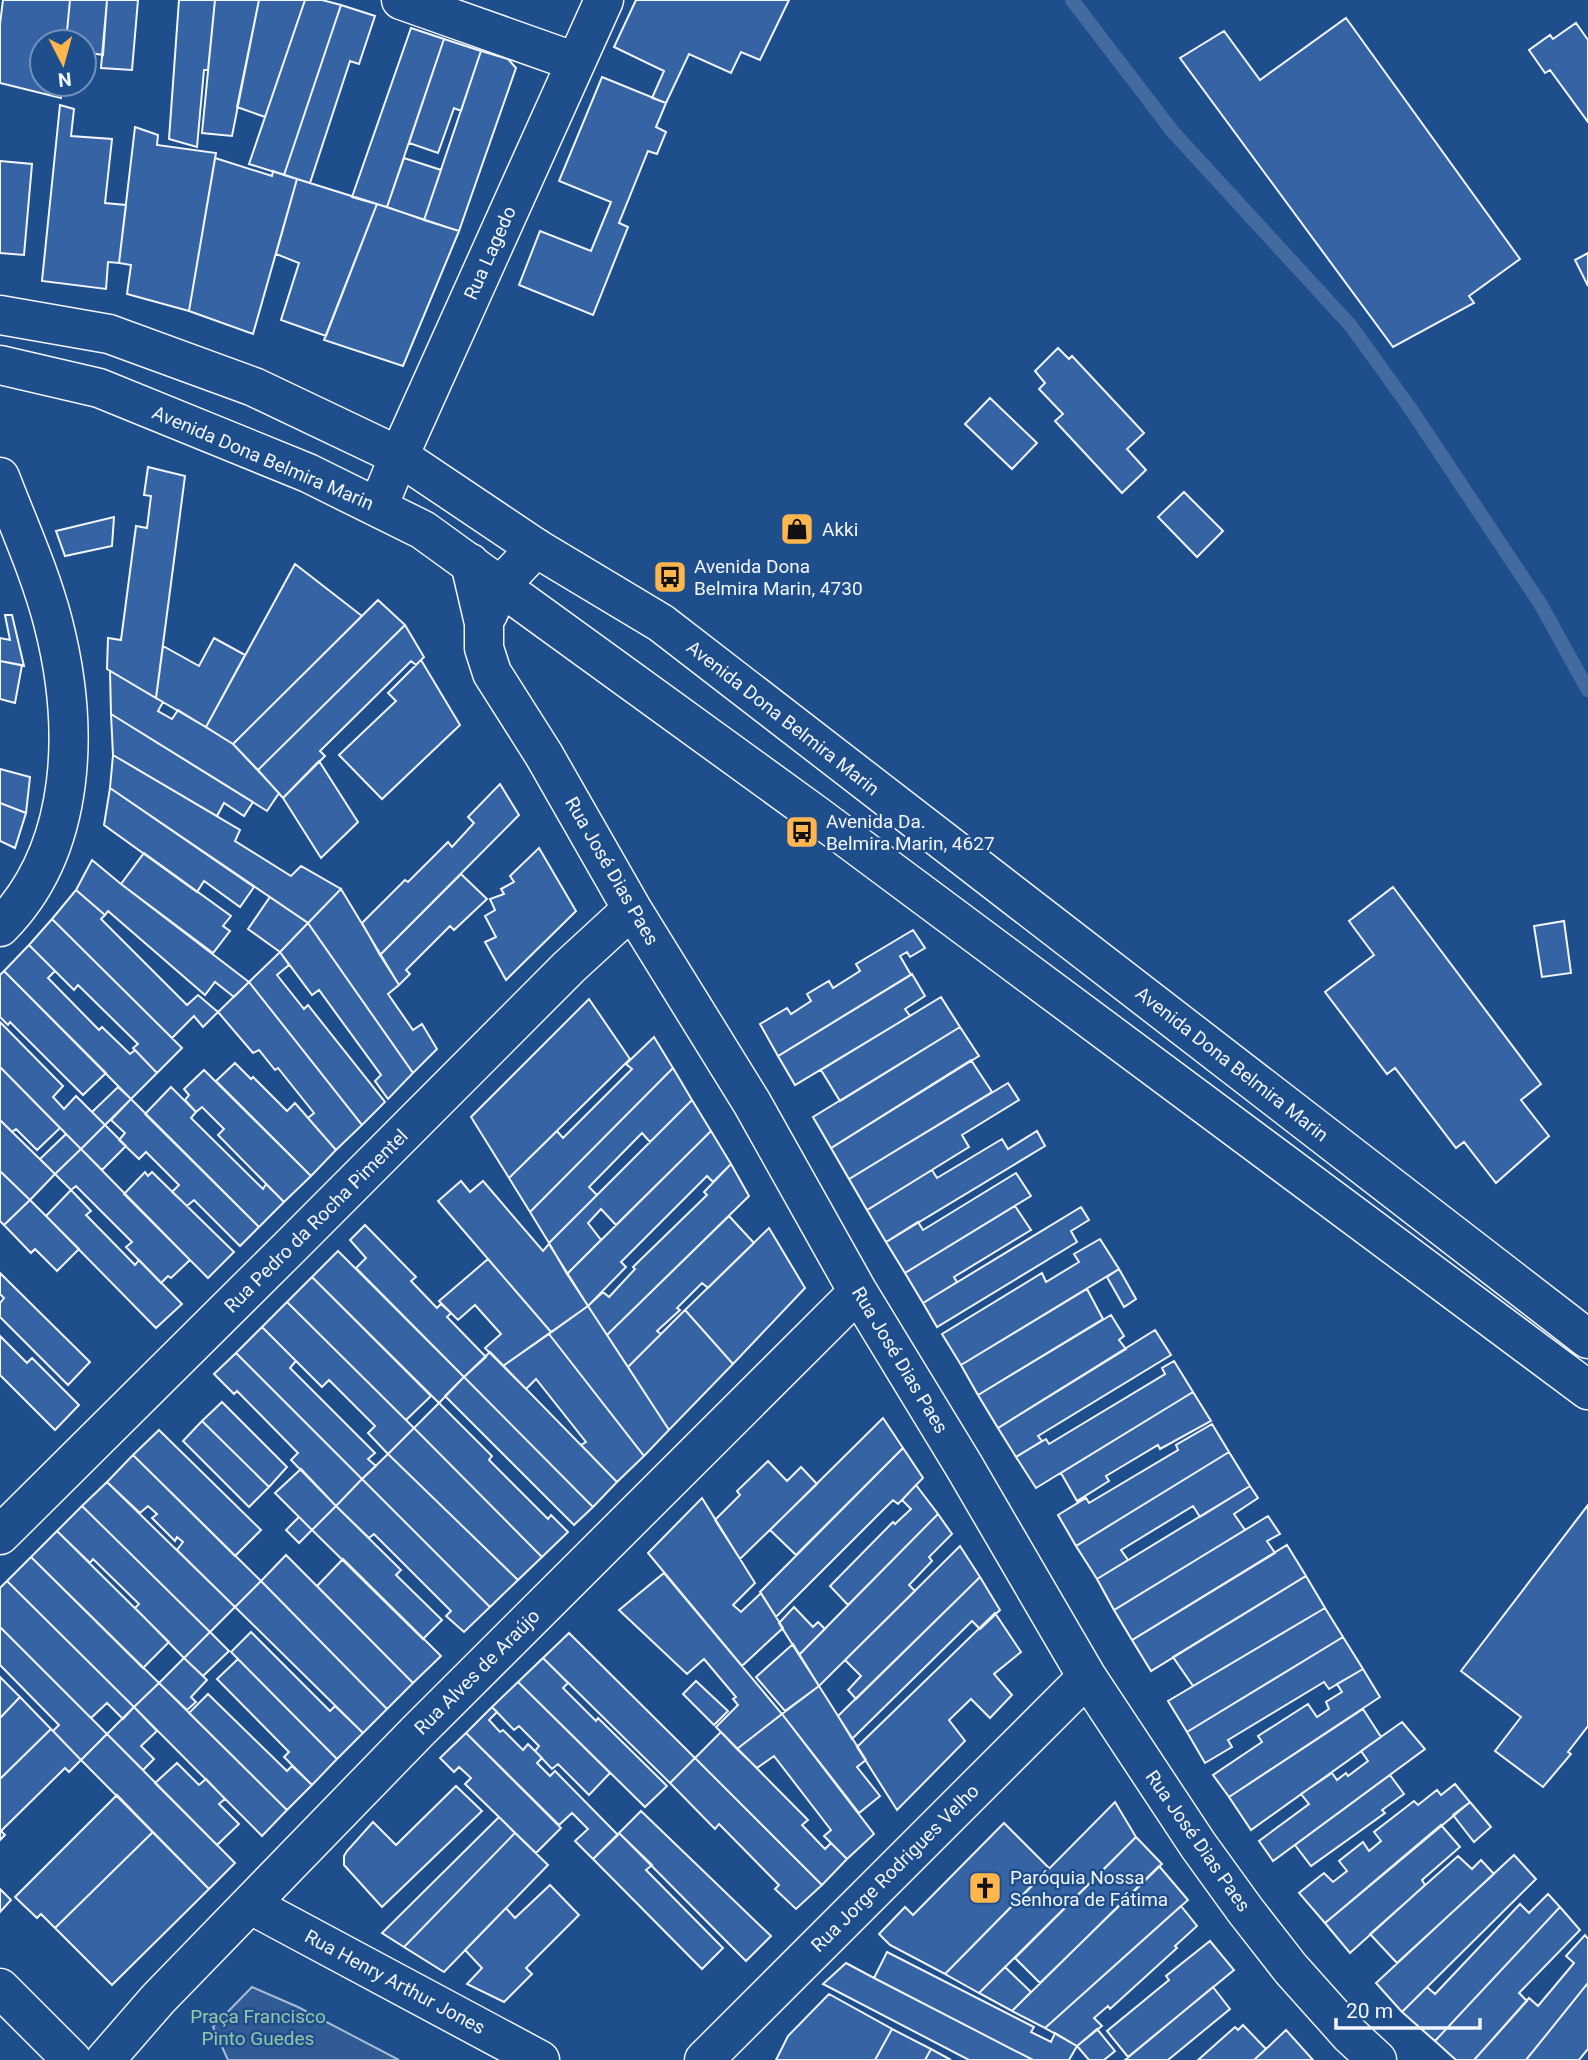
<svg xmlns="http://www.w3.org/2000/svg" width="1588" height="2060" font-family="Roboto,sans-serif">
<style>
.built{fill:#305b95;stroke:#a8bbd7;stroke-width:2}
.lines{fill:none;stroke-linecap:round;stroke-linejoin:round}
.stream{stroke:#446ba0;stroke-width:14}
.building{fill:#3563a3;stroke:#f2f6ff;stroke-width:2}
.minor-casing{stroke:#f2f6ff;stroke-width:41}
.primary-casing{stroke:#f2f6ff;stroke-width:41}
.minor{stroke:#1f4e8c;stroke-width:38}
.primary{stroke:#1f4e8c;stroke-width:38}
.labels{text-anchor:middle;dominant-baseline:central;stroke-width:5;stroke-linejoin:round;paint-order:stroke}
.street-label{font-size:19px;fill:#f2f6ff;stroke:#1f4e8c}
.poi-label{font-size:19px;fill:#f2f6ff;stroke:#1f4e8c;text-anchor:start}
.park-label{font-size:19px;fill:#97c8a6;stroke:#1f4e8c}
</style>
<rect width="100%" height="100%" fill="#1f4e8c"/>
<path class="built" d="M252,1987L298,2007L399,2060H228L213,2027Z"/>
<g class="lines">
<path class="stream" d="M1072,0L1173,132L1351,326L1410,408L1541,605L1588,690"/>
</g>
<path class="building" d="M3,0H70L66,42H42V84H62L61,98L0,83V24Z
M70,0H107L103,55L84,52V42H66Z
M107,0H138L132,70L101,68Z
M179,0H215L208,70H204L197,147L169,139Z
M215,0H259L232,136L202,133Z
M259,0H305L265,117L237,107Z
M305,0H322L341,5L284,175L249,164Z
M636,0H789L760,60L741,52L731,73L689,54L666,103L652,98L664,71L614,47Z
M341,5L375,16L359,64L350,61L310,183L284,175Z
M1346,18L1520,259L1469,296L1474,303L1393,347L1180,58L1224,31L1260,80Z
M1576,23L1588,40V122L1550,70L1545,73L1529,50L1550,35L1553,39Z
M411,28L444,39L387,207L352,197Z
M444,39L481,51L461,111L454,108L438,153L409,143Z
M481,51L508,59L516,68L459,231L424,220Z
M602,77L666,103L656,127L666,132L657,154L648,151L619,223L628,227L593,315L519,285L540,231L591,251L611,202L559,181Z
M60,105L74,109L71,136L112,139L105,203L126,205L119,263L108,262L106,289L42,281Z
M135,127L158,135L157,145L216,153L189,311L127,294L131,265L119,263Z
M215,158L272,176L273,171L297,179L253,334L189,311Z
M404,158L441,170L424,220L387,207Z
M0,161L32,164L24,255L0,253Z
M297,179L377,204L326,336L281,320L299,263L276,254Z
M377,204L459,231L403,366L324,340Z
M1588,253V286L1575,260Z
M1058,348L1069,359L1072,356L1144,433L1127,449L1146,470L1122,493L1055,421L1063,414L1039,389L1045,383L1035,371Z
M990,398L1037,443L1012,469L965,424Z
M148,467L185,476L156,698L107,669L108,638L121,640L136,526L147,528L151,496L144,495Z
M1184,492L1223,531L1197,557L1158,517Z
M114,517L112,546L65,556L56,531Z
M295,564L362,616L233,744L206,727Z
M378,600L405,625L258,770L233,744Z
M5,615H12L24,666L0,661V638L10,640Z
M405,625L424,657L416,665L411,661L320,751L325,756L283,798L258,770Z
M214,638L245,655L206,727L156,698L163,646L199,666Z
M421,660L460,725L382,799L339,755L396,701L388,693Z
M0,661L22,665L15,703L0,699Z
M110,671L163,702L158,711L172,719L178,710L233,744L279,793L267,811L111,714Z
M111,714L253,802L244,816L224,803L217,816L113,755Z
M113,755L240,830L235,841L291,876L301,866L341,889L308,923L110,788Z
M319,761L358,822L321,858L283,798Z
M0,769L30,777L26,813L0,803Z
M500,784L519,815L380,955L362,923L405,880L408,882L448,842L452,847L474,823L468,817Z
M110,788L254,887L240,907L204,881L197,892L104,825Z
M0,803L26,813L15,848L0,841Z
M539,848L576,911L506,980L485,942L496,937L485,916L495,910L490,899L504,894L501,889L514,882L510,876Z
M144,853L231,916L223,926L230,931L213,953L121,884Z
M92,860L121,884L249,982L234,997L215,982L205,995L108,911L105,915L76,890Z
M461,874L487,899L454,930L450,926L406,970L410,974L399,985L380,955Z
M1393,887L1541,1084L1521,1100L1549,1136L1496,1183L1464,1142L1456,1148L1395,1068L1387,1074L1325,992L1374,955L1349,921Z
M341,889L399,985L388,994L413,1030L422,1024L437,1049L413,1073L308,923Z
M76,890L105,915L101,919L187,1005L198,995L218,1012L203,1027L194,1016L172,1038L52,919Z
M270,897L308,923L280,952L248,929Z
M52,919L182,1048L157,1073L133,1048L138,1044L78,985L74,990L29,945Z
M1564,921L1571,973L1542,977L1534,926Z
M308,923L413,1073L388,1099L375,1081L381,1075L319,990L312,995L280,952Z
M913,930L925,948L910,957L907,952L900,956L911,975L778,1056L760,1024L787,1008L791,1014L811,1001L807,994L829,981L833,988L860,971L856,964Z
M29,945L55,971L48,978L99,1030L102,1027L130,1054L135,1050L157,1073L131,1099L4,971Z
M280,952L289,965L277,975L304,1009L308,1005L385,1102L362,1125L249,982Z
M4,971L106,1073L83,1095L10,1022L8,1025L0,1017V975Z
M912,974L925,996L905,1009L910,1016L795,1085L778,1056Z
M249,982L362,1125L336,1150L308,1118L314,1113L278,1068L275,1070L259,1050L253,1053L218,1012Z
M941,997L960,1027L840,1101L821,1070Z
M589,999L630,1059L509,1178L471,1117Z
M0,1022L63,1086L53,1097L64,1109L76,1096L105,1125L81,1149L0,1067Z
M960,1027L979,1056L831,1148L813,1117Z
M654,1037L673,1068L530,1212L509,1178L557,1131L563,1138L632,1069L626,1064Z
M971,1060L992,1092L849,1179L831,1148Z
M235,1063L251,1079L253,1077L287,1111L295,1103L336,1150L311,1176L216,1081Z
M0,1067L60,1128L37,1150L16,1129L12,1132L0,1120Z
M673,1068L692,1100L650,1142L642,1133L589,1187L597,1195L549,1243L530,1212Z
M204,1070L311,1176L284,1202L218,1135L224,1129L202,1107L196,1112L185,1100L189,1095L184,1089Z
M1008,1083L1019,1100L962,1135L969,1147L867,1210L849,1179Z
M118,1087L131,1099L105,1125L92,1112Z
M171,1087L196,1112L191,1118L263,1189L266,1184L284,1202L259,1227L145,1114Z
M131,1099L259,1227L240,1246L194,1200L187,1206L172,1192L179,1185L146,1152L139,1159L119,1140L125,1133L111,1120Z
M692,1100L711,1131L616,1225L601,1209L588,1223L601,1240L567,1274L549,1243Z
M0,1120L55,1174L30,1200L0,1171Z
M105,1125L126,1146L102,1170L81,1149Z
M711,1131L731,1164L713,1182L707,1176L621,1262L626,1267L588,1306L567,1274Z
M1037,1131L1045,1146L886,1242L867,1210L932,1170L937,1178L1002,1139L1008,1149Z
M66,1134L81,1149L55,1174L40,1159Z
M81,1149L190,1260L171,1278L168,1276L161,1283L126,1247L132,1242L76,1186L71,1190L55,1174Z
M731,1164L749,1196L607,1335L588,1306L603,1292L609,1297L635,1269L633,1267L707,1195L704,1192Z
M0,1171L30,1200L4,1225L0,1221Z
M145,1172L148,1176L152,1172L234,1252L208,1278L124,1194Z
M1016,1173L1031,1196L905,1273L886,1242L918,1222L923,1230Z
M461,1181L470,1192L483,1181L543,1251L549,1244L588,1306L551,1332L438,1201Z
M71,1190L91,1211L86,1215L135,1265L139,1260L182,1304L156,1328L46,1216Z
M30,1200L79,1249L57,1271L35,1249L31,1253L4,1225Z
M1015,1206L1031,1230L954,1277L957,1282L923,1303L905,1273Z
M1081,1207L1089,1220L1071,1231L1077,1242L937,1327L923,1303Z
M729,1216L754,1243L708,1288L702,1283L677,1308L680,1310L657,1331L661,1334L628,1367L607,1335Z
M365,1225L416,1277L411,1281L437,1308L441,1304L451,1313L447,1317L486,1357L464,1377L356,1268L366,1258L350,1240Z
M769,1228L805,1288L733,1364L685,1310Z
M1100,1239L1119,1269L961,1365L942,1334L1042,1273L1046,1282L1079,1262L1074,1254Z
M338,1251L464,1377L439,1403L312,1277Z
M488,1259L551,1332L503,1366L485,1348L501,1334L475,1305L458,1320L439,1301Z
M1119,1269L1136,1299L1124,1307L1107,1277Z
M0,1273L90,1362L68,1385L0,1317V1303L4,1298L0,1294Z
M312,1277L431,1396L406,1420L287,1302Z
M1087,1289L1103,1319L978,1395L961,1365Z
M287,1302L414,1428L388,1454L368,1433L375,1426L329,1380L322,1387L262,1327Z
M588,1306L669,1430L644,1456L549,1334Z
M685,1310L733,1364L669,1430L628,1367Z
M1111,1315L1124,1336L1119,1340L1126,1349L998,1428L978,1395Z
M262,1327L296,1361L290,1368L375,1453L368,1459L376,1466L362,1479L236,1353Z
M1155,1330L1171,1355L1038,1436L1042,1441L1016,1457L998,1428Z
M549,1334L644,1456L617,1482L581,1445L586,1442L536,1379L526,1389L503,1366Z
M0,1336L27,1363L32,1358L79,1405L55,1430L0,1375Z
M490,1352L617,1482L593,1507L464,1377Z
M236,1353L362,1479L336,1506L291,1460L298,1453L237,1391L234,1394L214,1374Z
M1174,1361L1193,1392L1036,1488L1016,1457L1046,1439L1049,1444L1165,1374L1162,1368Z
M464,1377L593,1507L574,1525L445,1396Z
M1193,1392L1211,1421L1160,1449L1158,1445L1106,1476L1109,1481L1077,1501L1061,1473Z
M222,1402L287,1467L269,1487L202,1421Z
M439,1403L492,1456L489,1460L548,1519L551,1515L568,1532L542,1557L414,1428Z
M883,1418L903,1448L796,1555L770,1530Z
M202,1421L269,1487L249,1507L183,1441Z
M1212,1424L1229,1452L1076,1546L1058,1515L1086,1498L1089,1503L1178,1450L1176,1445Z
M414,1428L542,1557L518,1580L388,1454Z
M159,1430L261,1530L235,1556L133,1455Z
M903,1448L923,1478L898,1504L893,1500L776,1617L760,1592Z
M1229,1452L1250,1486L1200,1517L1193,1506L1121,1550L1128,1560L1097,1579L1076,1546Z
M388,1454L518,1580L490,1607L362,1479Z
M133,1455L261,1581L235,1607L177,1550L183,1542L177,1537L175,1541L152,1518L157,1514L148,1506L140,1513L107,1482Z
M768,1461L787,1481L801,1467L817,1484L740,1559L715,1520L740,1495L737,1491Z
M301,1469L336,1506L312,1530L275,1493Z
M362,1479L490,1607L464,1632L446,1616L451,1611L374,1534L369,1538L336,1506Z
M107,1482L235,1607L210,1632L82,1506Z
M916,1485L938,1514L848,1605L830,1586L893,1522L895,1524L911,1509L902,1500Z
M1250,1486L1258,1498L1234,1514L1245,1530L1114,1610L1097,1579Z
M702,1498L755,1583L733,1605L741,1612L761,1593L783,1628L742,1666L648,1553Z
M1588,1505V1726L1568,1752L1571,1754L1543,1787L1495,1751L1521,1717L1461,1671Z
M82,1506L210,1632L184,1658L135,1608L139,1604L93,1559L90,1563L57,1531Z
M336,1506L401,1570L396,1575L442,1620L423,1639L312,1530Z
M938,1514L952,1534L929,1557L932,1561L909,1585L915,1591L819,1686L799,1655Z
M1268,1516L1280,1534L1267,1541L1275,1553L1132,1640L1114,1610Z
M299,1517L312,1530L299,1543L286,1530Z
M57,1531L169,1642L143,1668L31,1557Z
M1287,1545L1306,1576L1151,1671L1132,1640Z
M960,1546L980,1577L856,1699L848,1690L861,1676L845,1660Z
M286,1555L413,1683L387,1709L261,1581Z
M31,1557L159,1683L134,1707L7,1581Z
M343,1559L441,1656L413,1683L317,1586Z
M664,1573L782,1714L737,1749L716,1727L738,1705L733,1699L736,1697L704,1659L687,1674L619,1610Z
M1306,1576L1325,1608L1193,1686L1173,1657Z
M980,1577L1000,1610L980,1629L972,1621L852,1739L838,1716Z
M7,1581L134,1707L123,1719L107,1703L91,1718L0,1627V1588Z
M261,1581L387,1709L363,1733L235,1607Z
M794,1607L813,1627L818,1622L825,1629L799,1655L779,1623Z
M1325,1608L1343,1637L1187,1732L1168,1701Z
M995,1613L1021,1652L994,1674L1012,1695L990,1718L971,1699L949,1720L965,1741L897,1810L857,1747Z
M0,1627L107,1734L81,1760L53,1731L59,1725L0,1665Z
M210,1632L229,1651L203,1676L184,1658Z
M251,1632L330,1711L335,1706L363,1733L337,1759L231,1652Z
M569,1633L695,1758L670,1783L543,1658Z
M1343,1637L1363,1669L1329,1689L1324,1682L1228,1740L1232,1747L1205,1763L1187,1732Z
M793,1644L819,1686L785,1711L756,1677Z
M184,1658L207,1680L191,1697L196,1702L187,1710L159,1683Z
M543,1658L568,1683L563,1688L596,1721L598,1718L667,1786L645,1807L518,1682Z
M238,1659L337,1759L312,1785L284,1757L289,1752L217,1679Z
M1363,1669L1380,1697L1229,1797L1213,1775L1262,1742L1258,1736L1308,1704L1317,1717L1329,1709L1326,1702L1342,1692L1337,1684Z
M0,1677L20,1697L0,1718Z
M696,1681L728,1711L714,1725L683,1694Z
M518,1682L610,1773L589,1795L558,1764L552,1769L535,1751L539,1746L519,1726L514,1730L492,1707Z
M159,1683L287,1810L262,1836L134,1707Z
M819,1686L866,1760L857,1767L880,1796L859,1813L782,1714Z
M208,1694L287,1771L292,1766L312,1785L287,1810L189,1713Z
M20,1697L51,1729L0,1779V1718Z
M134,1707L157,1731L141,1746L154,1759L143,1770L107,1734Z
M492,1707L497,1712L489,1720L500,1732L503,1730L523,1750L528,1744L542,1758L537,1763L550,1776L555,1771L618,1835L593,1859L575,1841L588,1829L572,1813L559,1825L466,1733Z
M1363,1709L1381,1737L1251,1830L1229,1797Z
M782,1714L874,1834L847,1859L824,1836L831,1830L774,1756L757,1768L737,1749Z
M1402,1722L1425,1749L1273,1861L1259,1841L1309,1804L1301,1794L1332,1773L1337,1780L1346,1773L1348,1776L1368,1761L1361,1751Z
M51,1729L81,1760L69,1772L65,1768L1,1831L5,1835L0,1840V1779Z
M721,1732L808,1820L802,1825L825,1849L831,1843L847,1859L822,1885L695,1758Z
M466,1733L561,1828L536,1853L465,1784L471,1778L459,1767L454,1772L440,1758Z
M107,1734L235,1863L209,1889L81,1760Z
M695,1758L822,1885L796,1909L775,1889L779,1885L719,1824L715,1829L670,1783Z
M177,1763L199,1785L206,1779L225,1799L219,1804L239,1824L217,1845L155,1783Z
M1390,1775L1404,1794L1382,1810L1385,1813L1311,1866L1295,1845Z
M1455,1784L1470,1802L1325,1923L1299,1893L1324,1873L1333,1882L1347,1871L1339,1861L1363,1842L1369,1851L1381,1841L1374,1832L1414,1801L1418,1805L1437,1790L1441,1795Z
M456,1786L482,1811L382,1907L344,1865V1856L347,1851L373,1822L396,1845Z
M117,1795L153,1832L55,1928L41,1914L37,1918L15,1897Z
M1115,1802L1136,1837L979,1993L945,1974Z
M1470,1802L1491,1827L1474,1842L1453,1815Z
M641,1811L771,1936L746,1961L619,1833Z
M499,1817L515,1833L404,1947L382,1933Z
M1004,1823L1049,1868L945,1974L890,1945L879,1934L905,1907L913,1915Z
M1441,1825L1460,1847L1422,1880L1425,1885L1350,1953L1325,1923Z
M153,1832L209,1889L112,1985L55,1928Z
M515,1833L548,1865L444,1972L404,1947Z
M619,1833L652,1865L646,1870L723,1948L702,1969L593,1859Z
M1136,1837L1162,1864L1040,1983L1015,1958Z
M1514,1855L1536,1879L1402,2012L1376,1983Z
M1458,1856L1472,1869L1481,1860L1494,1874L1397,1963L1370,1934Z
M1159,1866L1188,1900L1045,2028L1012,2011Z
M550,1885L579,1915L526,1968L532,1974L504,2002L467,1984L482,1968L465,1950L506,1908L515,1918Z
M0,1889L11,1900L0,1912Z
M1548,1894L1560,1907L1435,2041L1402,2012L1427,1987L1435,1994L1520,1904L1529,1913Z
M1181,1906L1197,1926L1175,1946L1177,1948L1110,2009L1108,2006L1094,2018L1102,2026L1077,2046L1045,2028Z
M1560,1907L1580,1930L1519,1993L1527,2001L1474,2060H1456L1435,2041Z
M1585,1935L1588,1939V1983L1526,2060H1474L1529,1998L1538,2006L1574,1963L1566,1956Z
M1210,1941L1234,1970L1128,2057L1107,2031L1169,1980L1166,1976Z
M887,1952L1034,2027L1031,2032L1051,2042L1055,2033L1077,2046L1069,2060H1033L874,1978Z
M846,1963L874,1978L1033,2060H969L823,1984Z
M1005,1967L1031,1992L1012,2011L979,1993Z
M1588,1983V2049L1579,2060H1526Z
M1213,1987L1230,2009L1168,2060H1125Z
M829,1994L892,2029L875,2060H776L788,2036Z
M1243,2025L1266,2049L1254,2060H1198L1235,2027L1238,2030Z
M892,2029L931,2049L925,2060H875Z
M1097,2029L1115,2051L1104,2060H1089L1077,2046Z
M1286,2030L1313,2060H1254L1266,2049Z
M931,2049L951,2060H925Z"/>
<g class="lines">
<defs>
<path id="minor" d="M401,0L576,62
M0,477C18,524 40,572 53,622C79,723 79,848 0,927
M378,507L399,456L604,0
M470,563L484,623V648L492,673L544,755L632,909L752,1103L858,1292L964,1466L1087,1677L1198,1845L1245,1910L1291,1969L1350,2035L1377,2060
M488,614L501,585L536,548
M0,1535L289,1248L569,967L632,909
M251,1905L540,2060
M0,1988L72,2060
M105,2060L158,1999L417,1732L858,1292
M704,2060L1087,1677"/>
<path id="primary" d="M0,315L109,334L254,387L399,456L536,548L661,623L1588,1339
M0,365L99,388L308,473L423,530L816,815L1588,1390"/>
</defs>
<use href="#minor" class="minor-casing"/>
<use href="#primary" class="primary-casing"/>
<use href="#minor" class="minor"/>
<use href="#primary" class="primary"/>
</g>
<defs>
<symbol id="shop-square" viewBox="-11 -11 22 22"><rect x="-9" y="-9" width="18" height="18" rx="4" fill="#ffb74d" stroke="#1f4e8c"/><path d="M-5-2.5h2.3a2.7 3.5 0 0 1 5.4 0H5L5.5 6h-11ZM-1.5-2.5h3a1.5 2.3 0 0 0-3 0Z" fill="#111"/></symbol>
<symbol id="bus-square" viewBox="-11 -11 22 22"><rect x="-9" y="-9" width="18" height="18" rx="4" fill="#ffb74d" stroke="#1f4e8c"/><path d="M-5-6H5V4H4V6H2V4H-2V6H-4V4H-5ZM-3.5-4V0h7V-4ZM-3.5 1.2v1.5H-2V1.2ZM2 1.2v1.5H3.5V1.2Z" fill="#111"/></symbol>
<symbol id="church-square" viewBox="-11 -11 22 22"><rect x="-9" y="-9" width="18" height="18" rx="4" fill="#ffb74d" stroke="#1f4e8c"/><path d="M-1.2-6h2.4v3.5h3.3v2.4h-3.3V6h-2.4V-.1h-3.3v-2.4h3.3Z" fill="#111"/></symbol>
</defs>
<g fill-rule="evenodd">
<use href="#shop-square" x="778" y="510" width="38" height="38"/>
<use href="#bus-square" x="651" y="558" width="38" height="38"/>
<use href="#bus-square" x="783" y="813" width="38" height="38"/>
<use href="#church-square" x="966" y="1869" width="38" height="38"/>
</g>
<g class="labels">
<g class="street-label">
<text transform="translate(490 253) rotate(-66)">Rua Lagedo</text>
<text transform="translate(263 458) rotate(23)">Avenida Dona Belmira Marin</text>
<text transform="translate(783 718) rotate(38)">Avenida Dona Belmira Marin</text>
<text transform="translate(612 871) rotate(60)">Rua José Dias Paes</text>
<text transform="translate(1232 1064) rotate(38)">Avenida Dona Belmira Marin</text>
<text transform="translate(316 1221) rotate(-45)">Rua Pedro da Rocha Pimentel</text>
<text transform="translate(900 1360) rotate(59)">Rua José Dias Paes</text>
<text transform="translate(477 1672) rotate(-45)">Rua Alves de Araújo</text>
<text transform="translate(1198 1841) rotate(55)">Rua José Dias Paes</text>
<text transform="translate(895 1868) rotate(-45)">Rua Jorge Rodrigues Velho</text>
<text transform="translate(395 1982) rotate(28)">Rua Henry Arthur Jones</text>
</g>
<g class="poi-label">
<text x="822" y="529">Akki</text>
<text x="694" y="566">Avenida Dona<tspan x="694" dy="22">Belmira Marin, 4730</tspan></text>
<text x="826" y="821">Avenida Da.<tspan x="826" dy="22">Belmira Marin, 4627</tspan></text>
<text x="1010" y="1877">Paróquia Nossa<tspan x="1010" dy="22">Senhora de Fátima</tspan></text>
</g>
<g class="park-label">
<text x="258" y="2016">Praça Francisco<tspan x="258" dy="22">Pinto Guedes</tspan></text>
</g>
</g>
<g transform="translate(63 63) rotate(174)"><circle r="33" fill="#1f4e8c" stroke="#7391ba" stroke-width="2"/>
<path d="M0-5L12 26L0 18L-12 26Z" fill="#ffb74d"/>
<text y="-10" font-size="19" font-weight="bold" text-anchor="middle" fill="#f2f6ff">N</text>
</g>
<path d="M1336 2018v10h144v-10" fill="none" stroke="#f2f6ff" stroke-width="3.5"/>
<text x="1346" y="2018" font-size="21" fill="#f2f6ff" stroke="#1f4e8c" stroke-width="5" paint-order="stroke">20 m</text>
</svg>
